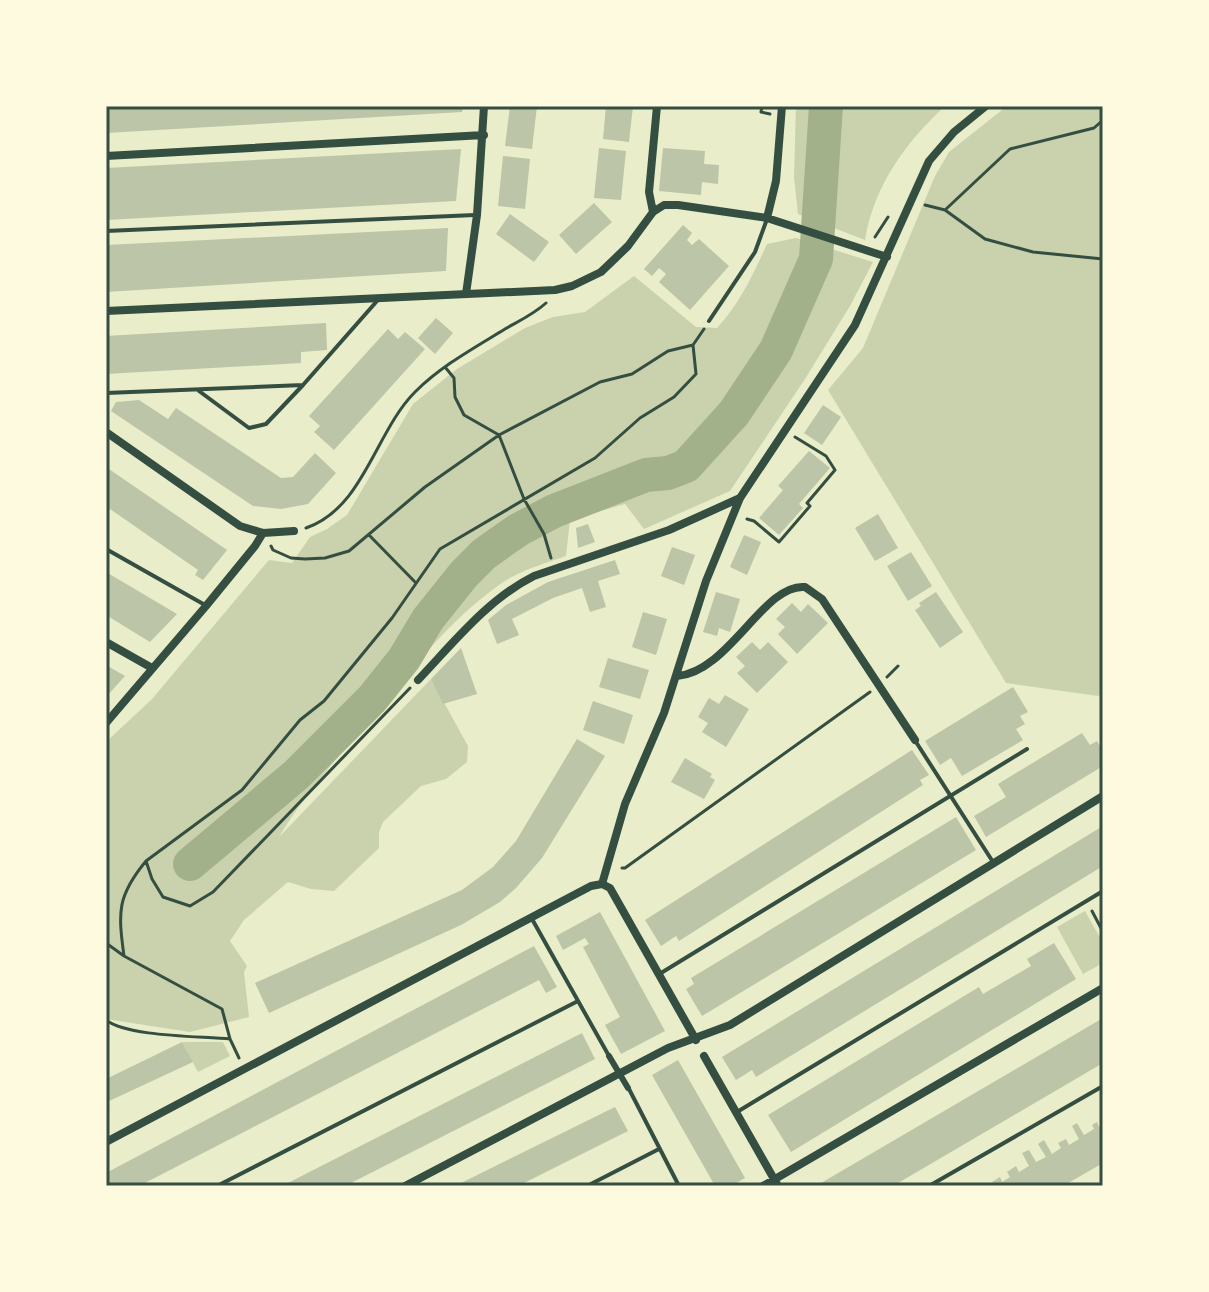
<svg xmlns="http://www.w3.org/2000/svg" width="1209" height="1292" font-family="'Archivo Narrow',sans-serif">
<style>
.green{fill:#cad2ad}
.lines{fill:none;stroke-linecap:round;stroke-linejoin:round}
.river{stroke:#a3b18a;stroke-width:34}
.building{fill:#bcc5a7}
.path{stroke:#344e41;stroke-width:3}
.service{stroke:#344e41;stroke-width:4}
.pedestrian{stroke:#344e41;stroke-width:6}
.minor{stroke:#344e41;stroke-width:8}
.neatline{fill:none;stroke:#344e41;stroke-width:3}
</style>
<rect width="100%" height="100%" fill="#e9edc9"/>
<path class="green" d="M796,106H945C905,143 874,186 865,240L798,214L794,177Z
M1007,106H1103V692L1098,696L1006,683L828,390L863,348L935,176L949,152Z
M796,238L873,262L850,306L805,379L730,491L644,529L625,504L570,520L566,556C543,564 518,571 499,585C447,622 405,677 364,726C335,761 302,798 279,837L431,679L468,746L467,762L446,779L421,786L383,822L379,832V848L334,891L311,889L288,882L244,920L230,941L247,966L244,972L249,1017L190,1032L106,1019V742L152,699L269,560L292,563L310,537L327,529L347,515L413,404L457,369L525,328L553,317L585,312L634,276L696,327L717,328C740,303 753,275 767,244Z
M1085,911L1103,943V963L1083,974L1057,927Z
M182,1042H223L230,1056L198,1072Z"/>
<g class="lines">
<path class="river" d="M190,864L296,775L372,699L404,659L428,619L464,574L484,554L518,530L554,511L646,475L668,473L686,466L734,413L776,350L816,259L826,106"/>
</g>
<path class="building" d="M106,106H463L462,112L106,133Z
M510,106H537L532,149L505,146Z
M606,106H633L629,142L603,139Z
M599,148L626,151L621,200L594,198Z
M663,148L705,151L704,164L719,165L718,184L702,182L701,195L659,191Z
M461,149L456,201L106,220V168Z
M503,156L530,159L525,209L498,206Z
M594,203L612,222L576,254L559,235Z
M510,214L549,242L534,262L496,234Z
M683,225L692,233L687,240L692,245L699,239L729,266L690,310L659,282L666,274L659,268L652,276L644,269Z
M448,228L446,271L106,292V245Z
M436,318L453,333L435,354L418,338Z
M326,323L327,350L301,352V363L106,374V336Z
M388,329L398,339L405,332L425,349L334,450L314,432L320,426L309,416Z
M139,400L168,419L176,408L281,478L293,477L315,453L336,473L308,504L281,509L253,506L111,411L116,402Z
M823,405L841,417L822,445L804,433Z
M809,451L830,468L799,504L803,508L779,535L759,518L783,490L778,486Z
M106,467L227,550L203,580L195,575L198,570L110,509L106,514Z
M878,514L898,548L875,561L855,528Z
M588,524L595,542L578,548L576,528Z
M744,535L761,542L747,575L730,567Z
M672,547L695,555L684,585L661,576Z
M911,552L932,586L908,601L887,566Z
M615,560L620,574L598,581L606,607L590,612L582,588L553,598L512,619L519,635L497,644L488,620L506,605L548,582Z
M106,572L177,614L150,642L106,615Z
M716,592L740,599L730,632L719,628L717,636L703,632Z
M936,592L963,632L940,648L915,610L921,606L919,603Z
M792,603L801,612L808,604L828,623L797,654L778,634L785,627L776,619Z
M643,612L667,619L656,655L632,647Z
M752,642L760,650L768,642L788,662L757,693L737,673L745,666L736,657Z
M461,648L477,694L443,704L431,679Z
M608,658L649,670L640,699L599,687Z
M106,665L125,676L106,697Z
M1013,687L1028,712L1020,716L1025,724L1016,729L1023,740L962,776L951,758L940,765L925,741Z
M725,695L749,709L726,747L702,732L708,723L698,717L709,698L719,704Z
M593,701L633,715L624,744L583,730Z
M1082,733L1090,745L1097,741L1103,752V766L986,837L974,816L1006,797L998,784Z
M577,739L605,756L542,858L516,888L500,902L461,925L269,1013L255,983L462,890L493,867L516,841Z
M912,750L929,775L920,780L923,785L679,941L676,936L661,946L645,920Z
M685,758L712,774L710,777L715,780L704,799L671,782Z
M956,817L976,850L702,1016L686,989L694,984L691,978Z
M1103,826V866L756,1077L752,1070L736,1080L722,1057Z
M600,912L665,1031L621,1054L605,1025L620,1017L583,947L589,944L585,938L563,950L556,936Z
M1054,943L1076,979L791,1152L768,1115L979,987L983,994L1031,966L1027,959Z
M534,946L557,987L546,993L539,980L139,1186H106V1173Z
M1103,1018V1063L893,1186H816Z
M582,1033L595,1059L345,1186H282Z
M182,1042L193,1062L107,1102L110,1107L106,1110V1079Z
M678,1060L745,1178L731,1186H715L652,1075Z
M615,1107L628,1131L518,1186H455Z
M1097,1122L1099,1127L1103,1124V1163L1063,1186H995L992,1182L1000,1177L1002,1182L1010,1177L1007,1172L1016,1166L1019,1172L1029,1166L1022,1153L1029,1150L1036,1162L1046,1157L1038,1144L1044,1140L1052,1154L1061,1148L1058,1143L1066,1139L1069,1145L1079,1139L1072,1126L1077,1123L1084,1135L1094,1129L1092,1125Z"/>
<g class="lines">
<path class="path" d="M762,106L761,112L770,114
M925,205L945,210L1010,149L1094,128L1103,120
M945,210L985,239L1033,252L1103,259
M875,237L888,217
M445,367L454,378L455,397L464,415L499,435L524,499L544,534L551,558
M747,519L754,521L779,542L810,506L807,503L835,470L826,456L795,437
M306,528C364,508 375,432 415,392C441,366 474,348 505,329C519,321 534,314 546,303
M370,536L415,582
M271,546L273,550L291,558L305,559L325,558L349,551L425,487L499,435L600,382L632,374L668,351L693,345
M887,677L898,666
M146,861L242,790L300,720L324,701L392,618L440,549L595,458L640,418L674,397L696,374L693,345L704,329
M622,868H625L870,692
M1092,911L1103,932
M106,943L124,956L222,1009L230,1039
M124,956C118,912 117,896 146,861L152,879L163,897L190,906L213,892L410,688
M106,1020C128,1037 200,1036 230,1039L239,1058"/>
<path class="service" d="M106,231L475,215
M709,321L755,252L767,219
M199,391L249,428L266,424L303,385
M106,393L303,385L377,301
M106,549L205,605
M916,742L993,862
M532,919L609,1056
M661,973L1027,749
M629,1089L679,1186
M737,1112L1103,891
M217,1186L578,1001
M587,1186L659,1149
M929,1186L1103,1086"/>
<path class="pedestrian" d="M609,1056L628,1088"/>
<path class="minor" d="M106,156L484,135
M653,212L649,192L657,106
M767,218L776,181L782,106
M466,294L477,215L484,106
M106,311L555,290L572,286L601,272L628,246L653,212L664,205H678L767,218L887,257
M106,432L240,526L263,533L294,531
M106,642L152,668
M677,676C729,672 764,583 805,587L822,599L915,740
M418,680C454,642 488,599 534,576L669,530L740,498
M106,723L206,606L255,546L263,533
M602,884L625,804L664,713L706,581L740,498L855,325L929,161L954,132L986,106
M602,884L610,888L696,1040
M704,1056L778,1186
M106,1142L591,886L602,884
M405,1186L668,1048L730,1025L1103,796
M763,1186L1103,988"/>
</g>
<rect width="1209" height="1292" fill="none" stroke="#fefae0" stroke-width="216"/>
<rect x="108" y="108" width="993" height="1076" class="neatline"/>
</svg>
